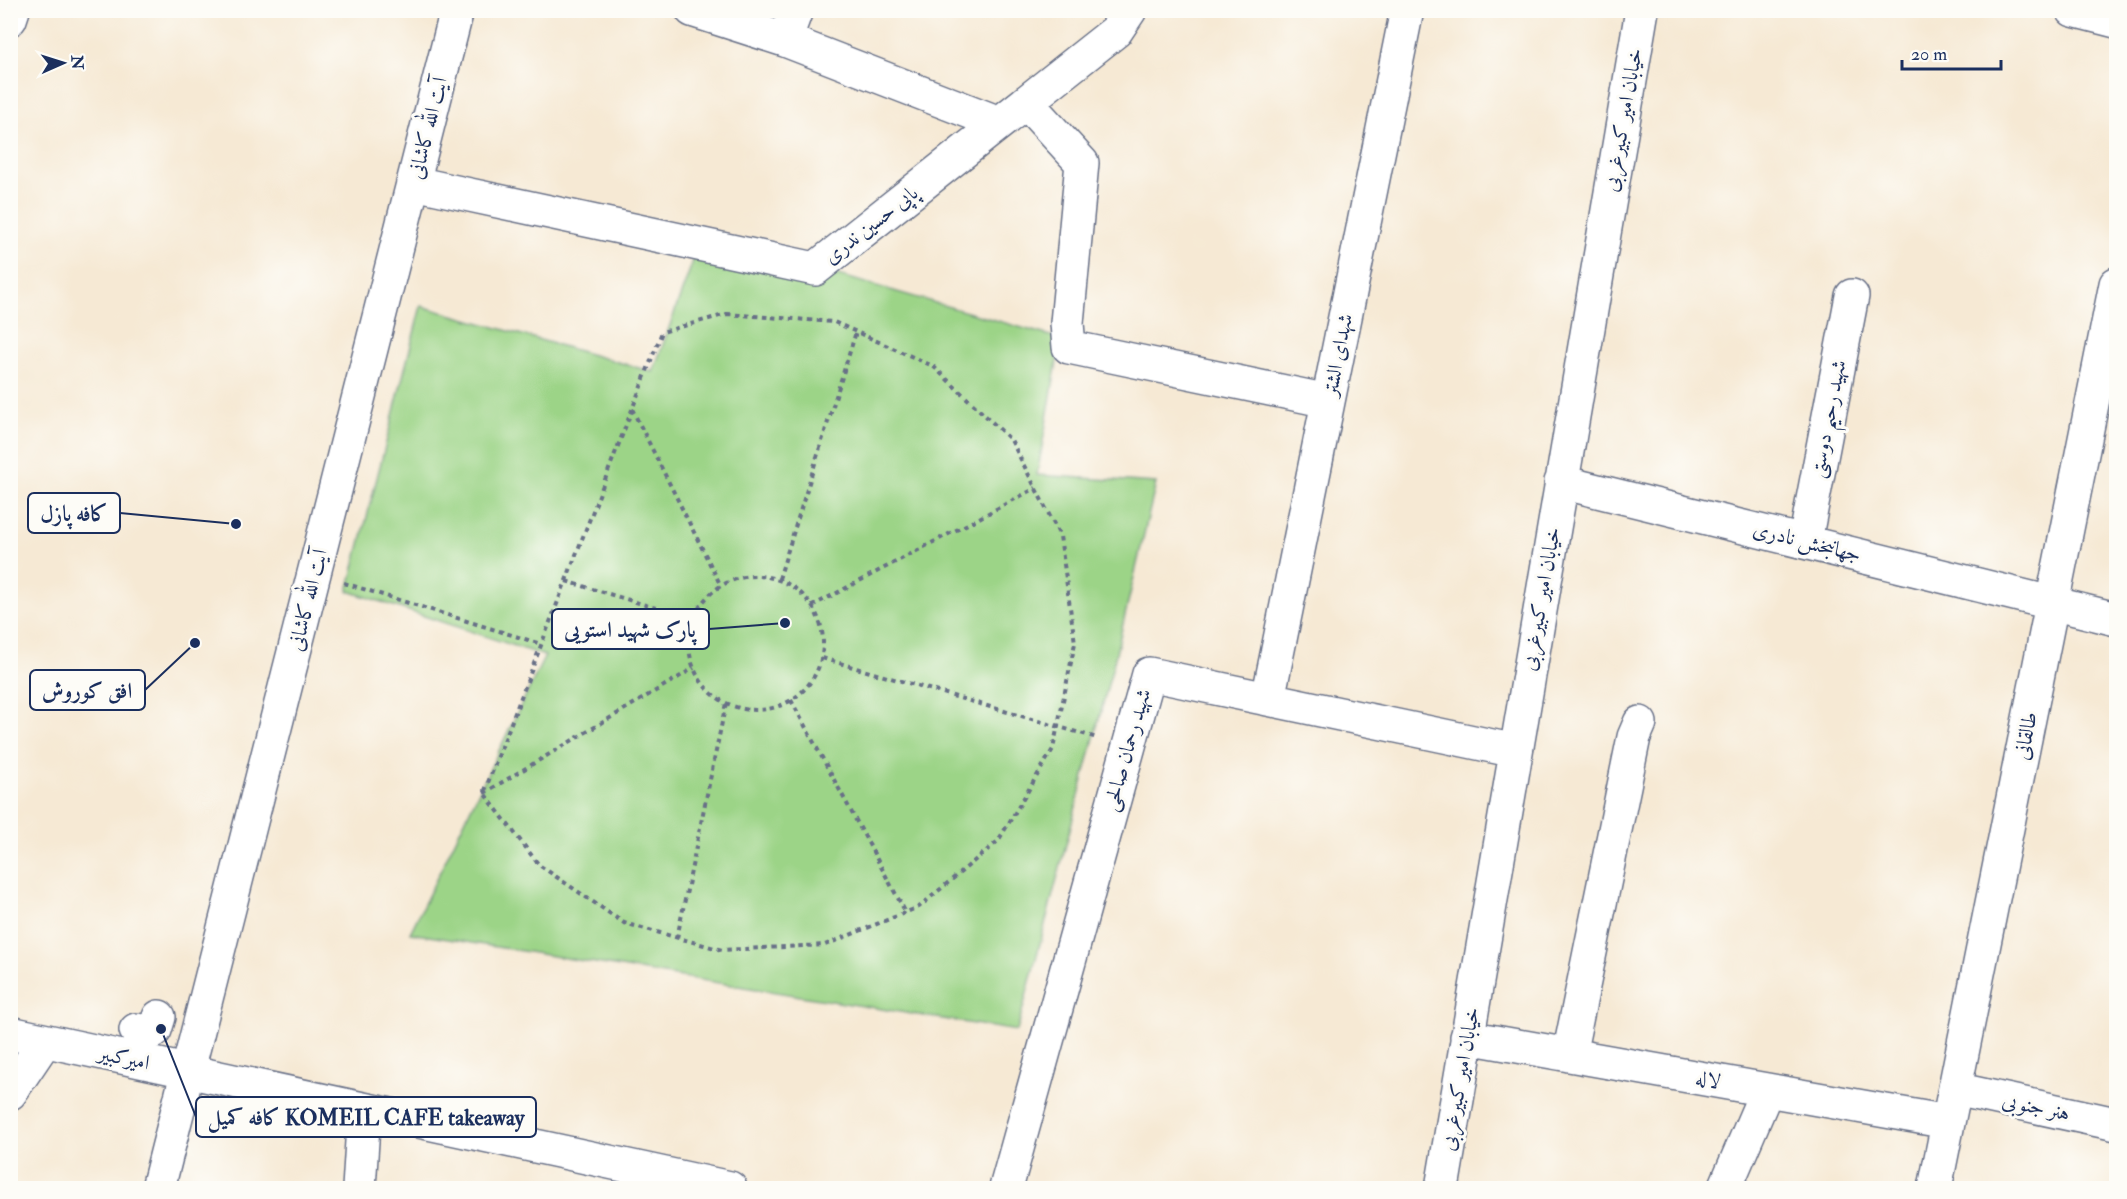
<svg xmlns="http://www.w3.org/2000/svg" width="2127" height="1199" font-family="'IM FELL Double Pica',Amiri,serif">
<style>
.park{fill:#9cd487;stroke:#5c8272;stroke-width:1.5}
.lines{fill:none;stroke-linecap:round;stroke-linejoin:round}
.minor-casing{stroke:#687087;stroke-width:36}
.major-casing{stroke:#687087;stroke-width:36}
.path{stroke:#687087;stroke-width:4;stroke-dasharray:4.5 4.5;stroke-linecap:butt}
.minor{stroke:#fff;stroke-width:33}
.major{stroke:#fff;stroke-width:33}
.labels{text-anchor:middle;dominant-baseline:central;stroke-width:6;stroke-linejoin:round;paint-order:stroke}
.street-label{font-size:21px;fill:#1b2f5e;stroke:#fdfcf7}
.leader{fill:none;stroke:#1b2f5e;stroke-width:2}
.callout-dot{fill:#1b2f5e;stroke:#fdfcf7;stroke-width:2}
.callout{fill:#fdfcf7;stroke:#1b2f5e;stroke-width:2}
.callout-label{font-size:22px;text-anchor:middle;font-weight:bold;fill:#1b2f5e}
</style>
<rect width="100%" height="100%" fill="#fdfcf7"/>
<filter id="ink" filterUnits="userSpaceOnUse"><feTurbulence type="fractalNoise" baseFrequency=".0167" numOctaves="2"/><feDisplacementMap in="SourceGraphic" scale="12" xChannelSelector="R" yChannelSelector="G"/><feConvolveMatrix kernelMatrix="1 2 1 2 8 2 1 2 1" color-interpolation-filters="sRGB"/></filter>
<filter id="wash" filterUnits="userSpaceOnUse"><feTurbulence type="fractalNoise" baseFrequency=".008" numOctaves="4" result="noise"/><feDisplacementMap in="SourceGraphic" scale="24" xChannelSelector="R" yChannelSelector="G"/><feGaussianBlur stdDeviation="1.35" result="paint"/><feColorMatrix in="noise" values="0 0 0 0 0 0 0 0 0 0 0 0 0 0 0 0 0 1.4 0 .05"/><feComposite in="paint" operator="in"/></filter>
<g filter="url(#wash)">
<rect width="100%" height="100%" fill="#f6e9d4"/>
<path class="park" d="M702,236L1061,339L1037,475L1156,483L1115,658L1017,1031L410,933L545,656L348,591L421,306L653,372Z"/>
</g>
<g filter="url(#ink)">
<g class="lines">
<defs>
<path id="minor" d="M692,10L785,40L796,10
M785,40L999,123
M1026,102L1082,163L1067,323L1069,347L1328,401
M414,183L815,269L1116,31L1130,10
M1561,482L2116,619
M1805,541L1852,296
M1268,699L1407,10
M136,1030L150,1033L155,1030L159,1017
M10,1033L730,1188
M1467,1037L1948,1122
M1569,1055L1634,737L1640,723
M1955,1089L2116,1124
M10,1093L45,1041
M359,1188L364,1110
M1006,1188L1149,674L1516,751
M1442,1188L1642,10
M1725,1188L1767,1090
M1935,1188L2116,284"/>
<path id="major" d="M2073,10L2116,21
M10,19L13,10
M158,1188L457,10"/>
</defs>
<use href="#minor" class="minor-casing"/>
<use href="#major" class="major-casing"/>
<path class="path" d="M727,314L834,322L933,366L1011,440L1060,536L1075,643L1053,749L998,841L919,907L825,945L722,950L624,923L539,865L484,793L662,332Z
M632,409L720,584
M689 643a67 67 0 1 1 134 0a67 67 0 1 1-134 0Z
M779,579L856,332
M566,581L692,619
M344,583L541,644
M812,606L1036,488
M822,658L1097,738
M791,700L906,913
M484,793L694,668
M677,938L726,703"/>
<use href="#minor" class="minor"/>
<use href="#major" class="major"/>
</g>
</g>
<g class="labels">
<g class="street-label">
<text transform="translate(1623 120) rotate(-80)">خیابان امیر کبیرغربی</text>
<text transform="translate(428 128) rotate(-76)">آیت الله کاشانی</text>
<text transform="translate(871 225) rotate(-38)">پاپی حسین ندری</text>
<text transform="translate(1338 355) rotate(-79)">شهدای الشتر</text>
<text transform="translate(1828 419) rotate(-79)">شهید رحیم دوستی</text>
<text transform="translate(1807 542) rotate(14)">جهانبخش نادری</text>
<text transform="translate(1541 599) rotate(-80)">خیابان امیر کبیرغربی</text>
<text transform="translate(308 600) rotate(-76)">آیت الله کاشانی</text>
<text transform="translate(2026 736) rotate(-79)">طالقانی</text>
<text transform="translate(1127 750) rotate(-74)">شهید رحمان صالحی</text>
<text transform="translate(124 1058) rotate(12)">امیرکبیر</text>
<text transform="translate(1460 1079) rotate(-80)">خیابان امیر کبیرغربی</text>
<text transform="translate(1708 1080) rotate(10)">لاله</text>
<text transform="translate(2036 1107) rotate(12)">هنر جنوبی</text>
</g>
</g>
<path class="leader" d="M236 524L120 513M785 623L709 629M195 643L145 690M161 1029L196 1117"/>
<g class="callout-dot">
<circle cx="236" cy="524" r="6"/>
<circle cx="785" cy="623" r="6"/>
<circle cx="195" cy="643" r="6"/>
<circle cx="161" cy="1029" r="6"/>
</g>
<g class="callout">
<rect x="28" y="493" width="92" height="40" rx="6"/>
<rect x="552" y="609" width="157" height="40" rx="6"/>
<rect x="30" y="670" width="115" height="40" rx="6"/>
<rect x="196" y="1097" width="340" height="40" rx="6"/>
</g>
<g class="callout-label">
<text x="74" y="521">کافه پازل</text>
<text x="630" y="637">پارک شهید استویی</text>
<text x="87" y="698">افق کوروش</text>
<text x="366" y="1125">کافه کمیل KOMEIL CAFE takeaway</text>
</g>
<rect width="2127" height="1199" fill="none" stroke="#fdfcf7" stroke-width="36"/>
<g transform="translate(63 63) rotate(87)" stroke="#fdfcf7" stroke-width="4.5" paint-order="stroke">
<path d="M0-4.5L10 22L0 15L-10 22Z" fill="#1b2f5e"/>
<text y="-9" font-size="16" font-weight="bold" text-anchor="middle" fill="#1b2f5e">N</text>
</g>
<path d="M1902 60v9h99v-9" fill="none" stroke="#1b2f5e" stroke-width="3"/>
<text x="1911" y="60" font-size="18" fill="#1b2f5e" stroke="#fdfcf7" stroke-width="4.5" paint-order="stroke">20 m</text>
</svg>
